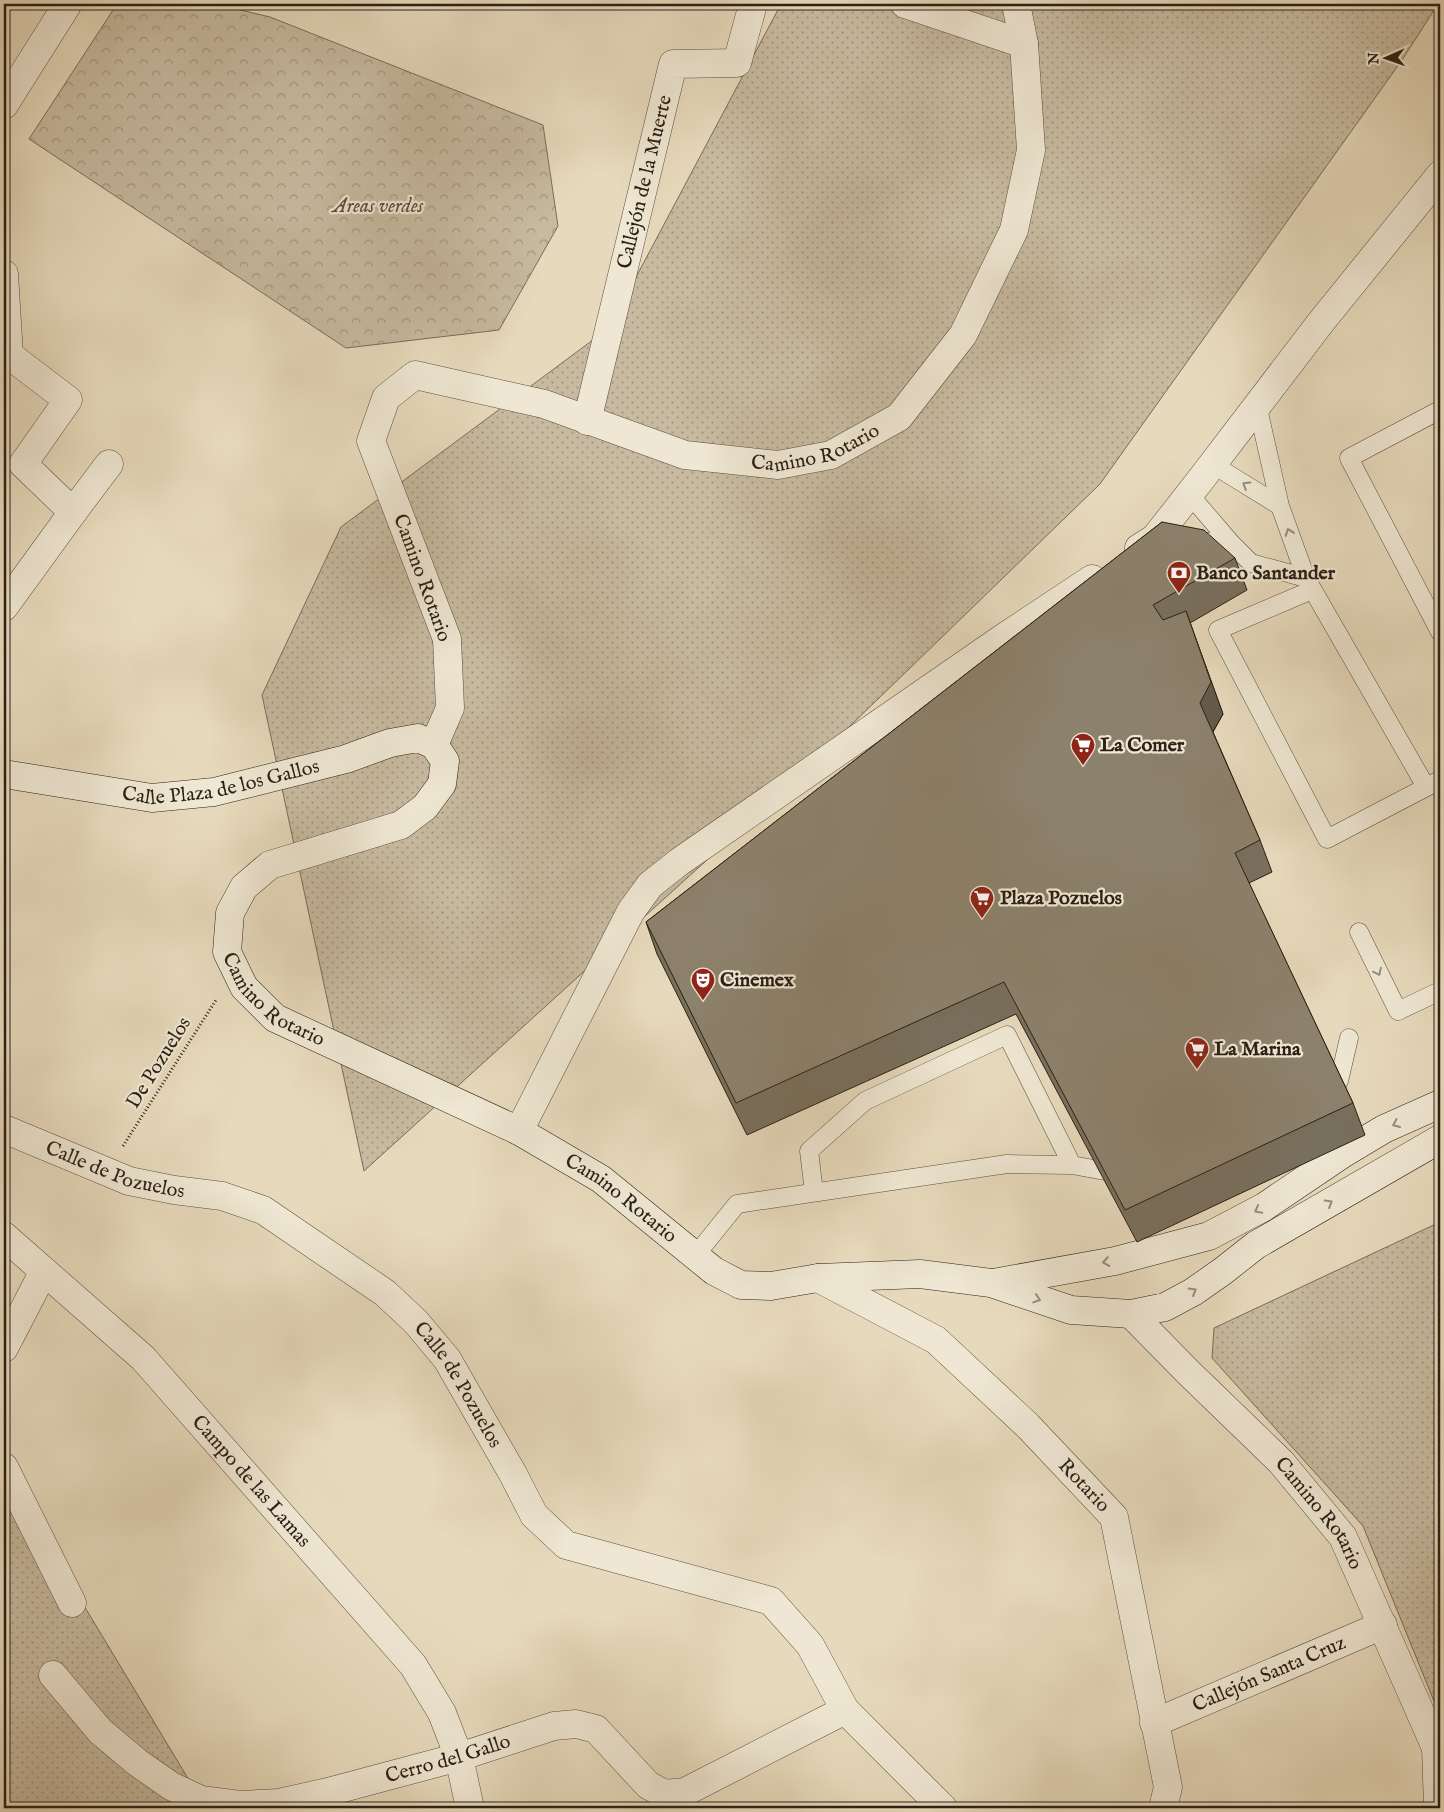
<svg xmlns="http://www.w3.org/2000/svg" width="1444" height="1812" font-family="'IM FELL English',serif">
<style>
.grass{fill:url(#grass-dots);stroke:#786d5b}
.forest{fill:url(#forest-crowns);stroke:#786d5b}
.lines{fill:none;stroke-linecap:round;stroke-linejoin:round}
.lane-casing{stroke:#594e40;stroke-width:19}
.street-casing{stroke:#594e40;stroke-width:29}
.secondary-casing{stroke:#2a2016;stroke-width:29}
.path{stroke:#2a2016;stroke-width:3;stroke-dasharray:1 2.5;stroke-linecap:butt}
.lane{stroke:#efe7d3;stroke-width:18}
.street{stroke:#efe7d3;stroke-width:28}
.secondary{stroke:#efe7d3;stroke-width:28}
.wall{fill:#786f5d;stroke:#2a2016}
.shaded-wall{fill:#625a4c;stroke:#2a2016}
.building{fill:#8c816c;stroke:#2a2016}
.oneway{stroke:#968d7e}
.labels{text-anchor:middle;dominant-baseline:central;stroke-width:4.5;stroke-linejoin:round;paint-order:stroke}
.street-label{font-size:20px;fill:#2a2016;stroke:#efe7d3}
.park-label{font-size:20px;font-style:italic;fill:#594e3f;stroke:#efe7d3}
.poi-label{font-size:20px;font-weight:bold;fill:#2a2016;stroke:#efe7d3;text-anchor:start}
</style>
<defs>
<pattern id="grass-dots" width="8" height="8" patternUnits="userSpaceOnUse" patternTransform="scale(1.25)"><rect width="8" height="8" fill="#c7baa0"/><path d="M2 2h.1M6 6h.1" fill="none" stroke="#a29781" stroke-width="1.8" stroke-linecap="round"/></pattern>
<pattern id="forest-crowns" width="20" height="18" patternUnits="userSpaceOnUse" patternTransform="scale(1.25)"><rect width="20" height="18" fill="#c7baa0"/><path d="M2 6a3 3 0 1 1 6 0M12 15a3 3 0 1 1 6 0" fill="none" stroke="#a29781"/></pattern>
</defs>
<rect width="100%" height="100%" fill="#e7dabc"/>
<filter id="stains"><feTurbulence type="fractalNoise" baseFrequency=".004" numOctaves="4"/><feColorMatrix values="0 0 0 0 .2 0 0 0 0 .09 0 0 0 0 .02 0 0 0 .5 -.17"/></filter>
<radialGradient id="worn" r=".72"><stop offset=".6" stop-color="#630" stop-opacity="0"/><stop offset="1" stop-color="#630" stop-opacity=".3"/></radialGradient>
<path class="grass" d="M781,4H1438L1402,60L1100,484L783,791L364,1171L262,695L341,527L609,328Z
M1440,1222V1716L1363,1526L1212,1358L1214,1328Z
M4,1479L19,1498L201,1800L209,1808H4Z"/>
<path class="forest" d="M117,4H215L270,17L543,125L558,226L499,330L346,348L29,139Z"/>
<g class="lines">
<defs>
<path id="lane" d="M1257,404L1280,506L1306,578L1426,787
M1440,410L1349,458L1440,632
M1212,464L1280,506
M1189,494L1231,543
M1194,541L1231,543L1251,563L1306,578
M1312,590L1218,630L1327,839L1440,780
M1359,932L1398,1011L1440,991
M1324,1090L1339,1081L1349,1038
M814,1192L809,1151L865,1101L1007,1035L1072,1165
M695,1256L737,1204L1007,1164L1072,1165L1121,1174"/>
<g id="street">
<path d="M905,4L1024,44"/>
<path d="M4,105L67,5L64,4"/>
<path d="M4,274L9,355L68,400L23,464L73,512"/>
<path id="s1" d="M587,421L673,64L737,63L753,4"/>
<path d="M1139,548L1155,538L1202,478L1321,322L1440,175"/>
<path d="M4,607L73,512L109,464"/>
<path id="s2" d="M434,745L450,708L447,639L371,441L386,398L415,375L544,404L685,455L778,465L831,455L899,417L963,335L1014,230L1031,150L1024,44L1016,4"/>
<path id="s3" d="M4,1129L129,1181L174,1190L222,1196L263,1210L385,1293L416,1322L447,1359L513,1474L534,1515L566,1545L771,1601L810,1645L845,1710L943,1808"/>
<path d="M519,1131L631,911L650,885L679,862L1003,638L1092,579"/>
<path id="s4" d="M4,1236L143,1358L413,1665L442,1713L459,1757L470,1808"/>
<path id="s5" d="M818,1278L936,1340L1028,1426L1114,1517L1168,1787L1163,1808"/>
<path id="s6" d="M1131,1314L1189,1373L1281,1462L1343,1537L1440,1757"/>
<path d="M4,1348L44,1271"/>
<path d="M4,1467L72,1603"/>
<path id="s7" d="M53,1675L100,1731L138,1763L171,1786L201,1800L240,1805L279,1803L328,1792L459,1757L554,1726L576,1724L596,1729L648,1785L664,1794L685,1792L845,1710"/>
<path id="s8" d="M1154,1723L1383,1625"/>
<path d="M1436,1746L1438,1808"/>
</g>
<g id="secondary">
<path id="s9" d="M4,774L152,798L214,792L346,759L390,743L418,738L434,745L445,761L442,784L425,807L401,825L270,865L244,887L230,913L227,952L244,987L275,1018L519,1131L601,1179L714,1271L741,1285L771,1286L818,1278L920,1274L991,1283L1071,1310L1131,1314L1165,1307L1193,1292L1223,1271L1256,1245L1440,1139"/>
<path d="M993,1283L1115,1261L1209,1236L1264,1207L1344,1153L1384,1129L1440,1104"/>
</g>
</defs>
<use href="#lane" class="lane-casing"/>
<use href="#street" class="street-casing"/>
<use href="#secondary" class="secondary-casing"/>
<path class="path" d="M123,1146L216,1000"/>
<use href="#lane" class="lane"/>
<use href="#street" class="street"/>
<use href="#secondary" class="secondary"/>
</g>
<path class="wall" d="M1162,522L1235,558L1247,590L1190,623L1223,714L1213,732L1260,840L1272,872L1249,883L1353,1103L1365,1135L1137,1242L1016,1014L747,1135L657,954L646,922Z"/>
<path class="shaded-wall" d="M1186,611L1223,714L1211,735L1200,703Z"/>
<path class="building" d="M1162,522L1204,530L1235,558L1153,605L1163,620L1186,611L1211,682L1200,703L1260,840L1235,853L1353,1103L1125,1210L1004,982L736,1103L646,922Z"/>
<defs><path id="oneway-chevron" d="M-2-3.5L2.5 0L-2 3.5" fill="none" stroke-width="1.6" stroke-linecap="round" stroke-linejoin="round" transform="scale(1.25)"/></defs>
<g class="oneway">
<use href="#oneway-chevron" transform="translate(1246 485) rotate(-148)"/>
<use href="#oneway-chevron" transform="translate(1289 532) rotate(-110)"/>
<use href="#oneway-chevron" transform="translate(1378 972) rotate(64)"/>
<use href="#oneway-chevron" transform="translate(1396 1124) rotate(156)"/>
<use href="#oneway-chevron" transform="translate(1329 1203) rotate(-30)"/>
<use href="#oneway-chevron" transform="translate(1258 1210) rotate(152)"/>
<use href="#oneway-chevron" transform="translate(1106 1262) rotate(171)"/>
<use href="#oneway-chevron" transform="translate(1193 1291) rotate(-31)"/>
<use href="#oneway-chevron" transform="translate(1037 1299) rotate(18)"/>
</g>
<defs>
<symbol id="bank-pin" viewBox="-11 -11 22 30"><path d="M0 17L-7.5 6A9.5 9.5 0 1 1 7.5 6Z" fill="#8f2418" stroke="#efe7d3"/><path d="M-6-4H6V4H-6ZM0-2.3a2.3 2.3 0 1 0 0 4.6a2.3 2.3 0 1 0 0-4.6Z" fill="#fff"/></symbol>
<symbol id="supermarket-pin" viewBox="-11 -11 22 30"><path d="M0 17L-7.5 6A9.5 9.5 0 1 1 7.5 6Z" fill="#8f2418" stroke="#efe7d3"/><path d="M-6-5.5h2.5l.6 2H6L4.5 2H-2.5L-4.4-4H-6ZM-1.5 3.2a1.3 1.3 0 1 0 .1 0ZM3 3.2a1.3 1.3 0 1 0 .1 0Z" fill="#fff"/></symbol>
<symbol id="theatre-pin" viewBox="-11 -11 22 30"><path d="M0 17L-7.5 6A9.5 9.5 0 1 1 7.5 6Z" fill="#8f2418" stroke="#efe7d3"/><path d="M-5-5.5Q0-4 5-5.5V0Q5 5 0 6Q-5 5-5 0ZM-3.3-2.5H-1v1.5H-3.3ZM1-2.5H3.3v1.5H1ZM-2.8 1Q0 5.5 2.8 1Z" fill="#fff"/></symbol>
</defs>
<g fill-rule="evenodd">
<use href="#bank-pin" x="1165" y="559" width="28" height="38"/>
<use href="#supermarket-pin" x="1069" y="731" width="28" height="38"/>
<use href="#supermarket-pin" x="968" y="884" width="28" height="38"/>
<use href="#theatre-pin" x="689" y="966" width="28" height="38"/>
<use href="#supermarket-pin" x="1183" y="1035" width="28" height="38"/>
</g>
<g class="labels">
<g class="street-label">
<text stroke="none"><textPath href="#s1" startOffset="246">Callejón de la Muerte</textPath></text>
<text stroke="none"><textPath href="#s2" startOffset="820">Camino Rotario</textPath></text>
<text transform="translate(422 578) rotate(70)">Camino Rotario</text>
<text stroke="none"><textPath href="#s9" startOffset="220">Calle Plaza de los Gallos</textPath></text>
<text stroke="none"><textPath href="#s9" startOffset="851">Camino Rotario</textPath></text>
<text transform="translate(159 1063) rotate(-58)">De Pozuelos</text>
<text stroke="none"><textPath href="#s3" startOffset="119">Calle de Pozuelos</textPath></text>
<text stroke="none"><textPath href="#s9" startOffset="1256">Camino Rotario</textPath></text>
<text stroke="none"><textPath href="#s3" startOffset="539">Calle de Pozuelos</textPath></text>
<text stroke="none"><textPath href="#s4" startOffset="349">Campo de las Lamas</textPath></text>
<text stroke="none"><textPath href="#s5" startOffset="341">Rotario</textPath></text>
<text stroke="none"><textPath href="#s6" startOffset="275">Camino Rotario</textPath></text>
<text stroke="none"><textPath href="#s8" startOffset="125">Callejón Santa Cruz</textPath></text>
<text stroke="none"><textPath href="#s7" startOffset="449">Cerro del Gallo</textPath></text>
</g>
<g class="park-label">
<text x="378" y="206">Areas verdes</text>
</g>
<g class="poi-label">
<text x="1196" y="573">Banco Santander</text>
<text x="1100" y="745">La Comer</text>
<text x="1000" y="898">Plaza Pozuelos</text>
<text x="720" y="980">Cinemex</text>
<text x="1214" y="1049">La Marina</text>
</g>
</g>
<rect width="1444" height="1812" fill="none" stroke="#e7dabc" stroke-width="20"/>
<rect x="5" y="5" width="1434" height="1802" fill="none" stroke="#2a2016" stroke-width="2.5"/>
<rect x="10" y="10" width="1424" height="1792" fill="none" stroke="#2a2016"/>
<g transform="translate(1386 58) rotate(268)" stroke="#efe7d3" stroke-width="4" paint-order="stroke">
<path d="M0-4L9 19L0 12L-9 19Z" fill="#2a2016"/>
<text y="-8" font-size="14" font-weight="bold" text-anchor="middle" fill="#2a2016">N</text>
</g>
<rect width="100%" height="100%" filter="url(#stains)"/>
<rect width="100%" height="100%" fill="url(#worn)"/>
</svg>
